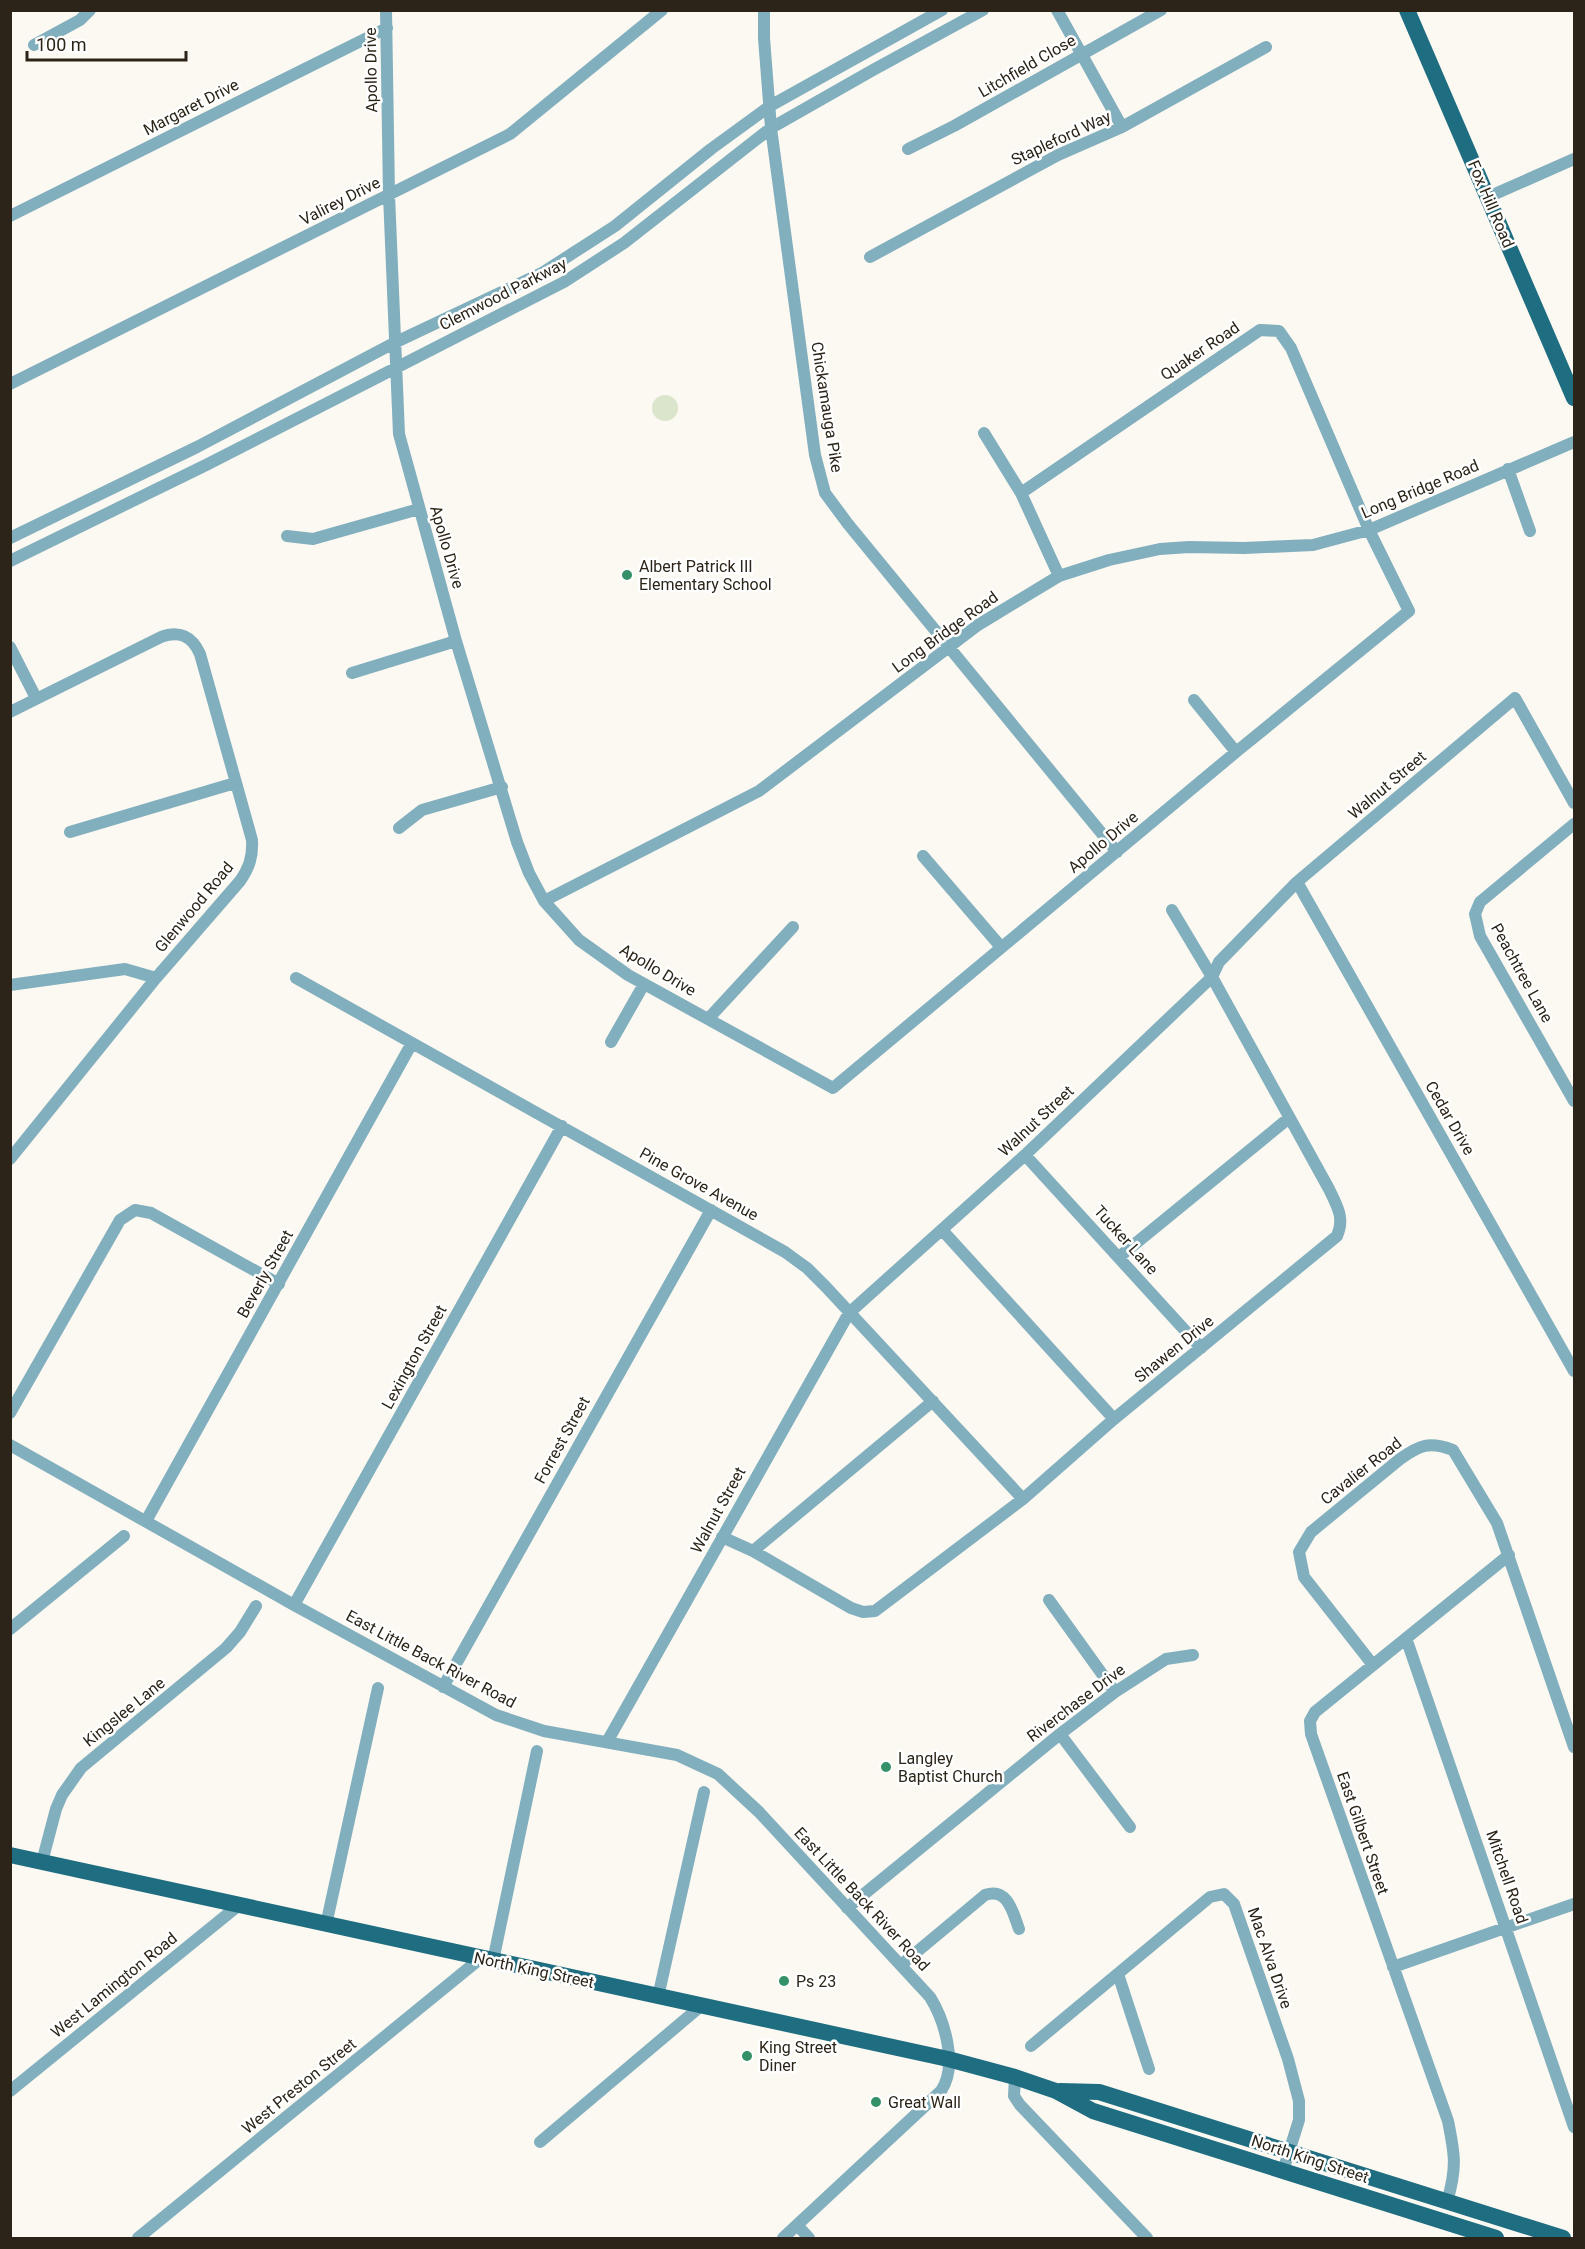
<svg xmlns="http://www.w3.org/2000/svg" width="1585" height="2249" font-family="Roboto,sans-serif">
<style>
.green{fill:#dae5cc}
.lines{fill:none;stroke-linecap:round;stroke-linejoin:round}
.minor{stroke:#81afbd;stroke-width:12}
.major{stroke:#1e6d81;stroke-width:16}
.poi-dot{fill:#339068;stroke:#fff;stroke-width:2}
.labels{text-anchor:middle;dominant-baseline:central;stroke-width:5;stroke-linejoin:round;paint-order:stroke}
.street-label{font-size:16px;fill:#2c2418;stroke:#fff}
.poi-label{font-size:16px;fill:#2c2418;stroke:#fff;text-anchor:start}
</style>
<rect width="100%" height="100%" fill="#fcf8f2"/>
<path class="green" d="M652 408a13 13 0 1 1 26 0a13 13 0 1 1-26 0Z"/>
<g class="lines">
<path class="minor" d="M386,10L389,195L399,434L456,641L517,842L529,873L544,901L579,940L628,975L833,1088L1236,752L1409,611L1369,530L1291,348L1279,331L1260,330L1021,493
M764,10V38L771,128L815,455L825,493L848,524L1117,852
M1057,10L1122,127
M34,45L80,20L90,10
M908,149L954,126L1161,10
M1488,197L1574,159
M10,216L387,28
M870,257L1058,155L1122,127L1266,47
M10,384L510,134L662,10
M984,433L1021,493L1059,576
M1508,469L1530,531
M287,536L313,539L419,509
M10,538L197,447L394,343L542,273L615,226L711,149L770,106L942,10
M10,561L206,465L564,282L624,243L771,128L873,70L983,10
M10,647L36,698
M352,673L456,641
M1194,700L1236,752
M10,712L161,637C179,630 192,636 200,654L252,840C253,857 249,868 240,881L156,978L10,1159
M1574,824L1480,902L1475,914L1480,936L1574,1101
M399,828L422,810L502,787
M70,832L235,783
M923,856L1001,947
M1297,882L1574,1371
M544,901L759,791L978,625L1059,576L1109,560L1160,549L1189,547L1244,548L1313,545L1369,530L1574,442
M296,978L785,1252L807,1268L826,1287L1023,1499
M10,985L125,969L156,978
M708,1019L793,927
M611,1042L644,984
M1025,1155L1201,1348
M943,1231L1114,1419
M1119,1257L1289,1118
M10,1413L120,1220L135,1210L151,1213L279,1284
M10,1445L294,1605L496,1715L544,1731L677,1755L718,1774L759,1812L930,1997C945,2021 958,2066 941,2091L783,2238
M146,1521L412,1043
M722,1537L753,1551L851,1608L863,1612L875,1611L1023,1499L1114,1419L1337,1236C1345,1218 1337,1206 1329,1189L1212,977L1172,910
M753,1551L933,1401
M1049,1600L1115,1692
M294,1605L562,1126
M10,1629L124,1536
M1406,1638L1574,2127
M1373,1665L1304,1577L1299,1552L1311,1532L1400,1459C1420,1445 1429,1441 1453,1450L1497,1523L1574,1747
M443,1687L711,1210
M1060,1734L1130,1827
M607,1742L849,1313L1025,1155L1212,977L1219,962L1297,882L1515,698L1574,803
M42,1862L56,1809L62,1795L81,1768L226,1648L240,1632L256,1606
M847,1908L1060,1734L1115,1692L1166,1659L1193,1655
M326,1925L378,1688
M493,1961L537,1751
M901,1965L985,1895C1008,1887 1013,1913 1019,1929
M1393,1967L1574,1904
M1118,1974L1149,2069
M658,1997L704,1792
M1031,2046L1210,1897L1224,1894L1234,1904L1288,2059L1299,2101V2120L1283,2171
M1015,2077L1014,2096L1020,2105L1147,2238
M10,2091L239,1905
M540,2142L701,2006
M1447,2202C1457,2168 1455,2155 1448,2121L1311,1734L1310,1721L1315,1712L1509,1555
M798,2226L809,2238
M138,2238L481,1958"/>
<path class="major" d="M1407,10L1574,398
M10,1855L948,2059L1015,2077L1056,2091L1093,2111L1496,2238
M1060,2091L1099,2092L1563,2238"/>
</g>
<g class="poi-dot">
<circle cx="627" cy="575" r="6"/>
<circle cx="886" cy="1767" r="6"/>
<circle cx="784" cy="1981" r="6"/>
<circle cx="747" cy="2056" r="6"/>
<circle cx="876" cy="2102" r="6"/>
</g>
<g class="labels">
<g class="street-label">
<text transform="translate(1027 66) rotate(-30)">Litchfield Close</text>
<text transform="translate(371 70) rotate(-91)">Apollo Drive</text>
<text transform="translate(191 107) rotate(-27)">Margaret Drive</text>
<text transform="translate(1061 138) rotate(-25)">Stapleford Way</text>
<text transform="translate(340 201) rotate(-27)">Valirey Drive</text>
<text transform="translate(1491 204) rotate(67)">Fox Hill Road</text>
<text transform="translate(503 294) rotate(-27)">Clemwood Parkway</text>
<text transform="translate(1200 351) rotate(-34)">Quaker Road</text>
<text transform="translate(827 407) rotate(81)">Chickamauga Pike</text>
<text transform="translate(1420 489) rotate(-23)">Long Bridge Road</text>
<text transform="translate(447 547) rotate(74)">Apollo Drive</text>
<text transform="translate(945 632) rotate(-36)">Long Bridge Road</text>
<text transform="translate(1387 785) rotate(-40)">Walnut Street</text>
<text transform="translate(1103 842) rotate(-40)">Apollo Drive</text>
<text transform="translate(194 907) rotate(-50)">Glenwood Road</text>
<text transform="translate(658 970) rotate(31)">Apollo Drive</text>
<text transform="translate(1522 973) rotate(61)">Peachtree Lane</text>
<text transform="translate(1450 1118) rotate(60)">Cedar Drive</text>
<text transform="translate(1036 1121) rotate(-43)">Walnut Street</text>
<text transform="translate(699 1184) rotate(29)">Pine Grove Avenue</text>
<text transform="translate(1126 1240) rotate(48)">Tucker Lane</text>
<text transform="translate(265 1274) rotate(-61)">Beverly Street</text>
<text transform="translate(1174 1349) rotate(-39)">Shawen Drive</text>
<text transform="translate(414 1357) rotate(-61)">Lexington Street</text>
<text transform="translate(562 1440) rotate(-61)">Forrest Street</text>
<text transform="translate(1361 1471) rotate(-38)">Cavalier Road</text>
<text transform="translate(718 1510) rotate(-61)">Walnut Street</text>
<text transform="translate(431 1659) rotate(28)">East Little Back River Road</text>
<text transform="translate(1076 1703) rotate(-37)">Riverchase Drive</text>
<text transform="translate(124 1712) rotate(-39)">Kingslee Lane</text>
<text transform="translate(1363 1833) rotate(71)">East Gilbert Street</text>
<text transform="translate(1507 1877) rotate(71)">Mitchell Road</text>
<text transform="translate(862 1899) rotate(47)">East Little Back River Road</text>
<text transform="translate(1270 1958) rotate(71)">Mac Alva Drive</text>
<text transform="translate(534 1970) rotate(12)">North King Street</text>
<text transform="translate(114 1985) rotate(-39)">West Lamington Road</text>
<text transform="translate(299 2086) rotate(-39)">West Preston Street</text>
<text transform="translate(1310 2159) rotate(18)">North King Street</text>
</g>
<g class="poi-label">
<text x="639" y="566">Albert Patrick III<tspan x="639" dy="18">Elementary School</tspan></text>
<text x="898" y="1758">Langley<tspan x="898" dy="18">Baptist Church</tspan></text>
<text x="796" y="1981">Ps 23</text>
<text x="759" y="2047">King Street<tspan x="759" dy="18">Diner</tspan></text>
<text x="888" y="2102">Great Wall</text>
</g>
</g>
<rect width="1585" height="2249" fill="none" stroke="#2c2418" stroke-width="24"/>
<path d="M27 51v9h159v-9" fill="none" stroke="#2c2418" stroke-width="3"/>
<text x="36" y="51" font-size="18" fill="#2c2418" stroke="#ffffff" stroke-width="4.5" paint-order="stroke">100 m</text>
</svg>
